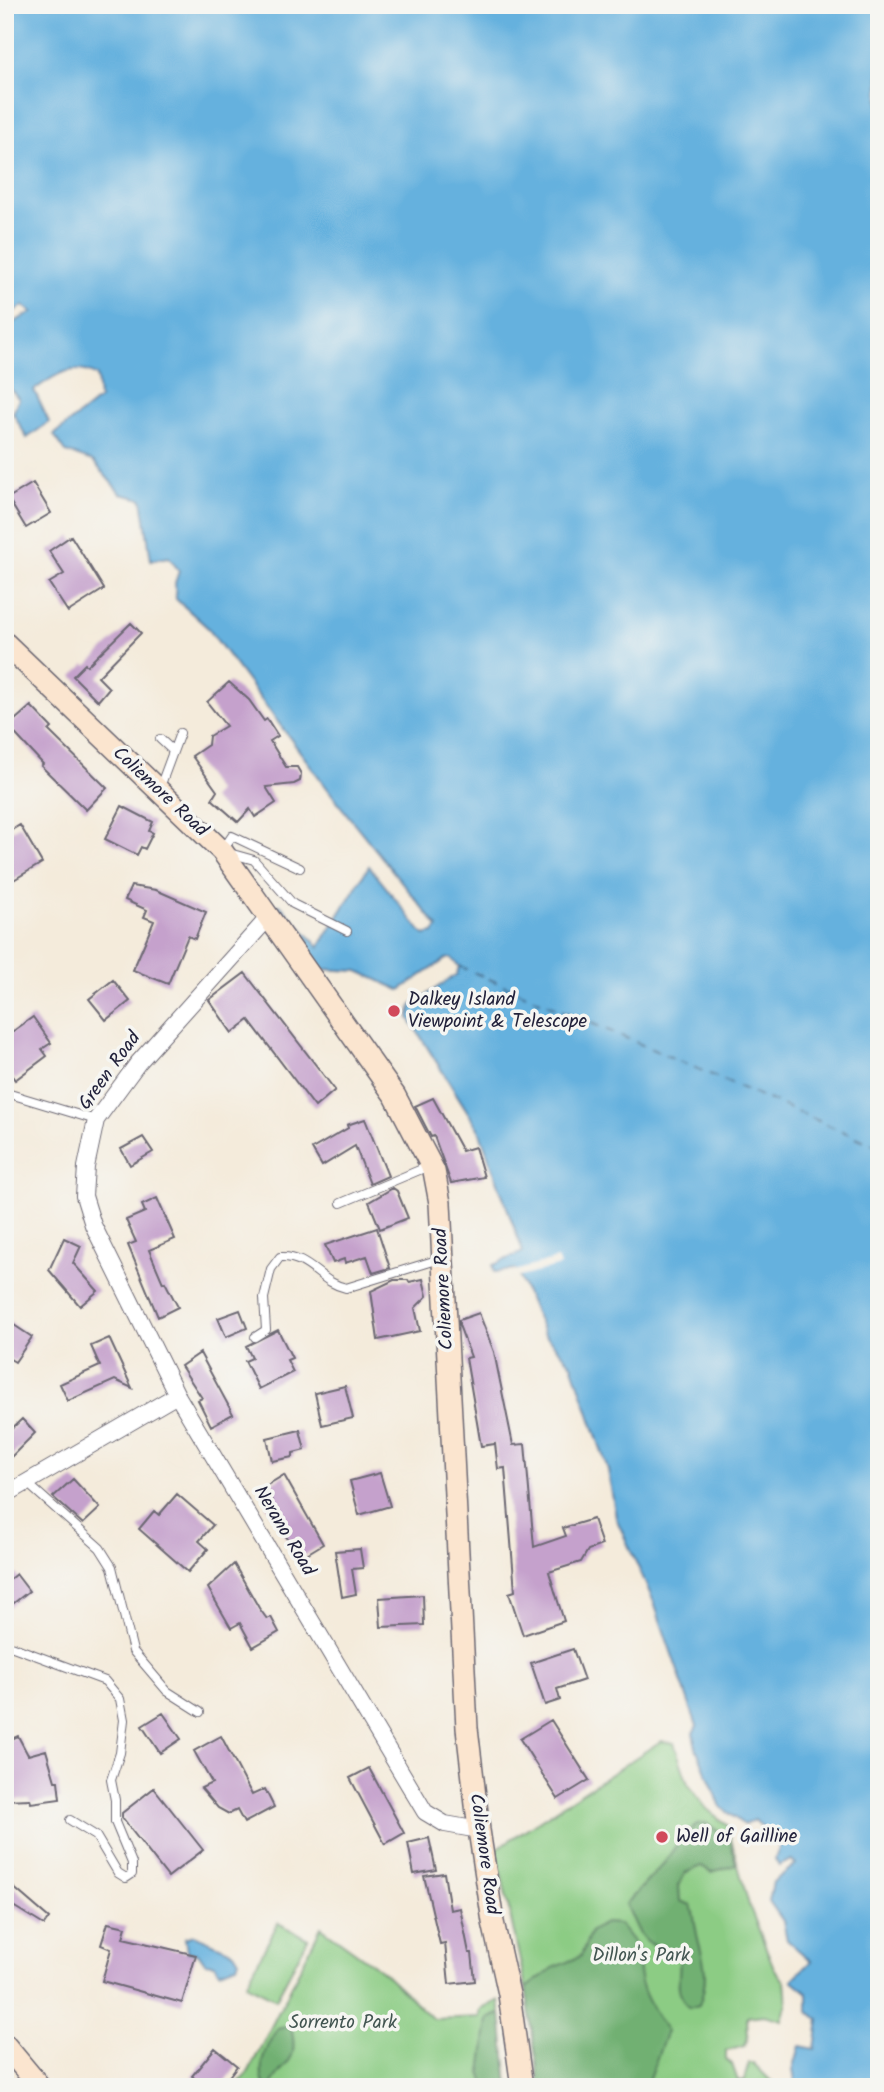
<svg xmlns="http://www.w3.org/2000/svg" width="884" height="2092" font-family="Kalam,sans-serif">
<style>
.green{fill:#8ccc84;stroke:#577760;stroke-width:2}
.forest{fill:#71b072;stroke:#4a6956;stroke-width:2}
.water{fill:#65b1de;stroke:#446a8c;stroke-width:2}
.pier{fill:#f4ebdb}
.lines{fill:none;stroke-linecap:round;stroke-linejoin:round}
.ferry{stroke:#395474;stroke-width:2;stroke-dasharray:9 7;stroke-linecap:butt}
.building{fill:#c5a1cc}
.lane-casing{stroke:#6c6873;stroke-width:10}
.street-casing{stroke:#6c6873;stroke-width:18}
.secondary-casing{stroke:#6c6873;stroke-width:24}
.lane{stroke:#fff;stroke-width:8}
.street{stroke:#fff;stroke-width:16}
.secondary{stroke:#fbe5cf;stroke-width:21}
.poi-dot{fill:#d1495b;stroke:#f6f6f2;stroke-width:2.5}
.labels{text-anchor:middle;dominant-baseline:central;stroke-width:7;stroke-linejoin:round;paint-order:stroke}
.street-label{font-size:19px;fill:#22223b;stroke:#f6f6f2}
.poi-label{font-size:19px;fill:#22223b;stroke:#f6f6f2;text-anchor:start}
.park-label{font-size:19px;fill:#425551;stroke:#f6f6f2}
</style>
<rect width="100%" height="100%" fill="#f6f6f2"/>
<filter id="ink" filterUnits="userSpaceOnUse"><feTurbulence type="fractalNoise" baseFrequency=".0143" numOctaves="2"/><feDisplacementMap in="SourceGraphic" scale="14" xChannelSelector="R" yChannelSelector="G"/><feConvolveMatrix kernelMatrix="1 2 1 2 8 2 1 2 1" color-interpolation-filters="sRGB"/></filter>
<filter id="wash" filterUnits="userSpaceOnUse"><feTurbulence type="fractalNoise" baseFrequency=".00686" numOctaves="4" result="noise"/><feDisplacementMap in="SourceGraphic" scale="28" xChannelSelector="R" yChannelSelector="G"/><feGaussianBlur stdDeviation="1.57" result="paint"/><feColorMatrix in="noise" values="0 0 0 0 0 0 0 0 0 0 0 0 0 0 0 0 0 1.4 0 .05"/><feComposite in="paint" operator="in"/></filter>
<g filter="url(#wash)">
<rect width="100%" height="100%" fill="#f4ebdb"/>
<path class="green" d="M661,1741L674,1743L688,1784L707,1809L727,1825L749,1905L774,1968L785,1982L787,2003L782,2020L764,2015L747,2017L748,2037L745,2046L726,2051V2059L732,2064L738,2081L744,2080L749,2063H753L772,2082V2087H540L532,2017L496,1849Z
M278,1923L308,1939L276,1999L246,1984Z
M321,1927L382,1971L433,2019L480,2017V2010L499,2000L508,2087H235L249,2071Z"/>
<path class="forest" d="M706,1823L718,1831H729L736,1865L712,1872L701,1866L685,1873L679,1886L680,1901L691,1905C695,1917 695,1927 698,1939C705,1964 709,1980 699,2005L689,2008C670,1986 684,1976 678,1951C639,1946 642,1938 626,1904L664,1863L682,1837L697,1824Z
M605,1923L619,1924L638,1948C636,1983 647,2002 667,2031L646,2087H540L526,1988L553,1968L581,1956L591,1931Z
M501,2013L508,2087H486L481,2073L488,2019Z
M291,2026C300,2066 284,2059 270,2087H265C256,2066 266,2046 277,2029Z"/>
<path class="water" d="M5,5H879V2087H796L793,2070L800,2046L815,2049L819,2019L808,2012V1993L792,1980L811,1961L787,1940L783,1921L769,1901L773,1882L796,1864L791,1860L779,1866L775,1859L780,1846L755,1820L744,1825L721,1807L696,1748L693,1733L697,1726L653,1600L616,1518L608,1470L572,1364L545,1335L516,1270L494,1272L493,1265L523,1252L479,1130L409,1018L412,1005L457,974L459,966L451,958L446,959L400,990L358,971L318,969L275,907L280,905L319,947L369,866L424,935L434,933L438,927L342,808L207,627L176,599L175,583L179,571L169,557L151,560L142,499L121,494L93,461L66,452L54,435L99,399L97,376C72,362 55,375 34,390L49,422L27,438L13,413L19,399L5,382V327L32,312L23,306L5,316Z
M194,1935L234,1952L239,1960L237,1965L219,1971L214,1964L205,1963L198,1953L187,1952L185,1938Z"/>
<path class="pier" d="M557,1259L560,1266L516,1278L514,1273L504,1274Z"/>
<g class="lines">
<path class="ferry" d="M459,966L879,1147"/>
</g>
<g id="blocks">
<path class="building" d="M33,483L51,513L26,528L8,498Z
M71,536L104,589L68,612L49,583L64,574L49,551Z
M131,623L141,633L98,677L109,688L98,701L73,676L85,664L87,666Z
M229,682L249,700L264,721L267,719L278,736L270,741L286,767H297L301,774L300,781L294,784L266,787L276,803L255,817L250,809L238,822L212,799L217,791L192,756L208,745L209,736L226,726L207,702Z
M31,706L52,728L49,731L107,788L86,810L41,766L43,764L8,726Z
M122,806L153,822L149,831L153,833L145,849L141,847L137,855L105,839Z
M20,825L42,863L5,885V834Z
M131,886L156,890L206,912L195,939L188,936L168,984L133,970L154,921L144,917L147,910L125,900Z
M245,973L335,1090L315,1107L249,1020L232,1033L209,1000Z
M113,980L130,1001L106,1020L89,999Z
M33,1017L51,1043L42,1049L47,1056L15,1080L5,1066V1037Z
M433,1098L462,1151L475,1147L484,1177L451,1183L434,1136L431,1137L415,1106Z
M365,1119L388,1176L370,1184L355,1146L322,1166L312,1149L348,1128L347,1125Z
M143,1137L153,1152L130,1165L121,1149Z
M393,1188L397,1191L408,1218L380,1229L369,1202Z
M157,1198L175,1239L149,1250L163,1283L165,1282L178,1307L158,1317L128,1245L136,1242L126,1220L145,1212L142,1205Z
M377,1228L390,1268L373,1273L367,1256L345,1263L344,1259L333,1263L325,1245Z
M64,1238L81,1246L73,1263L98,1291L80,1306L49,1270Z
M423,1279L427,1296L415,1308L420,1331L378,1340L371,1291L394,1280H408L409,1282Z
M240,1310L247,1328L226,1337L218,1318Z
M479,1313L494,1352L513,1445L525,1444L534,1547L566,1536L563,1528L593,1519L602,1545L588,1550L581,1562L549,1572L564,1621L523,1635L509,1593L515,1591L505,1468L498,1469L495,1444L481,1446L466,1358L471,1357L459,1325V1320Z
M5,1319L32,1337L15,1362L5,1356Z
M278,1330L292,1358L287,1360L293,1372L259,1389L245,1361L252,1358L246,1346Z
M109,1338L132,1388L115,1380L68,1401L60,1384L100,1366L91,1346Z
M200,1353L233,1414L211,1426L198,1400L202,1398L181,1366Z
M345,1386L353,1418L322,1425L315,1393Z
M22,1419L35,1433L5,1463V1435Z
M300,1430L305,1450L293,1453V1457L272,1461L267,1438Z
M380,1473L390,1506L359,1515L350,1481Z
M284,1475L323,1544L300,1558L266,1505L272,1501L264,1487Z
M73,1479L100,1508L83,1524L53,1497Z
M177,1494L213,1525L199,1541L208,1549L188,1572L139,1529L154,1511L159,1515Z
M360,1549L363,1568L352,1569L356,1594L342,1597L335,1551Z
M234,1564L259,1608L267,1619L271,1617L279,1632L253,1647L240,1623L231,1628L208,1588Z
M16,1574L29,1591L5,1610V1583Z
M423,1595L424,1625L381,1627L379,1598Z
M573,1649L584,1680L557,1689L560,1700L545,1705L531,1663Z
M163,1713L181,1739L160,1753L142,1726Z
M551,1720L589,1780L558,1799L520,1739Z
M18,1736L28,1755L46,1750L55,1781H58L60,1799L31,1803L30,1799L5,1800V1742Z
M221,1736L252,1795L265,1789L274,1807L244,1823L237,1810L229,1814L218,1808L201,1788L212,1783L194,1751Z
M369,1768L404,1833L385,1844L350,1778Z
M154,1788L203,1850L168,1877L122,1818V1813Z
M429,1838L436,1870L414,1874L408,1843Z
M444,1873L450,1910L460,1908L469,1953H472L475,1981L449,1984L445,1943L440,1944L424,1876Z
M5,1880L49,1918L44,1925L5,1901Z
M108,1923L126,1927L123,1938L196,1955L182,2003L102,1981L111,1949L101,1945Z
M215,2048L237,2066L221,2087H204L192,2076Z"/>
</g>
</g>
<g filter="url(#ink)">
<use href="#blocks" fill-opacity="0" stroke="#6c6873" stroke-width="2"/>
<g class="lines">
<defs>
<path id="lane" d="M160,739L173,751
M160,787L180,733
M300,868L232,836L222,851L254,860L293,904L347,931
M10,1094L96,1120
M341,1203L429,1166
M255,1337L266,1330L264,1298L271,1269L280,1257C309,1255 320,1283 346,1288L440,1259
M27,1483L100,1548L112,1567L133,1651L167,1691L200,1712
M5,1644L105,1681L120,1699L124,1720L120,1753L111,1780L115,1800V1822L132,1863V1874L126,1878L118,1873L96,1836L70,1820"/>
<path id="street" d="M177,1395L93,1225L84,1196L86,1167L96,1120L138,1063L268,918
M5,1495L177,1395L425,1812L445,1824L479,1830"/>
<path id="secondary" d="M5,643L222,851L395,1096L434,1171L440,1203L467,1728L479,1830L493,1922L509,1994L522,2087
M5,2045L40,2087"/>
</defs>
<use href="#lane" class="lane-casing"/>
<use href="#street" class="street-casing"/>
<use href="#secondary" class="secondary-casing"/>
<use href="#lane" class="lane"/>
<use href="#street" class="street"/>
<use href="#secondary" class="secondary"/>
</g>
</g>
<g class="poi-dot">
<circle cx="394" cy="1011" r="7"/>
<circle cx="662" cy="1837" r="7"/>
</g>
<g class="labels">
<g class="street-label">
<text transform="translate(160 792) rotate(43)">Coliemore Road</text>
<text transform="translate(110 1071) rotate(-54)">Green Road</text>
<text transform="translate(444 1289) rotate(-93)">Coliemore Road</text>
<text transform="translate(284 1531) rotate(59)">Nerano Road</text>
<text transform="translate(484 1854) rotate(82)">Coliemore Road</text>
</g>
<g class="poi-label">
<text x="408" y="1000">Dalkey Island<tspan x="408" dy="22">Viewpoint &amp; Telescope</tspan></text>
<text x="676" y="1837">Well of Gailline</text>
</g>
<g class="park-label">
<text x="641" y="1956">Dillon's Park</text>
<text x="343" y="2023">Sorrento Park</text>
</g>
</g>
<rect width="884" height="2092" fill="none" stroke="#f6f6f2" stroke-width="28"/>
</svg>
